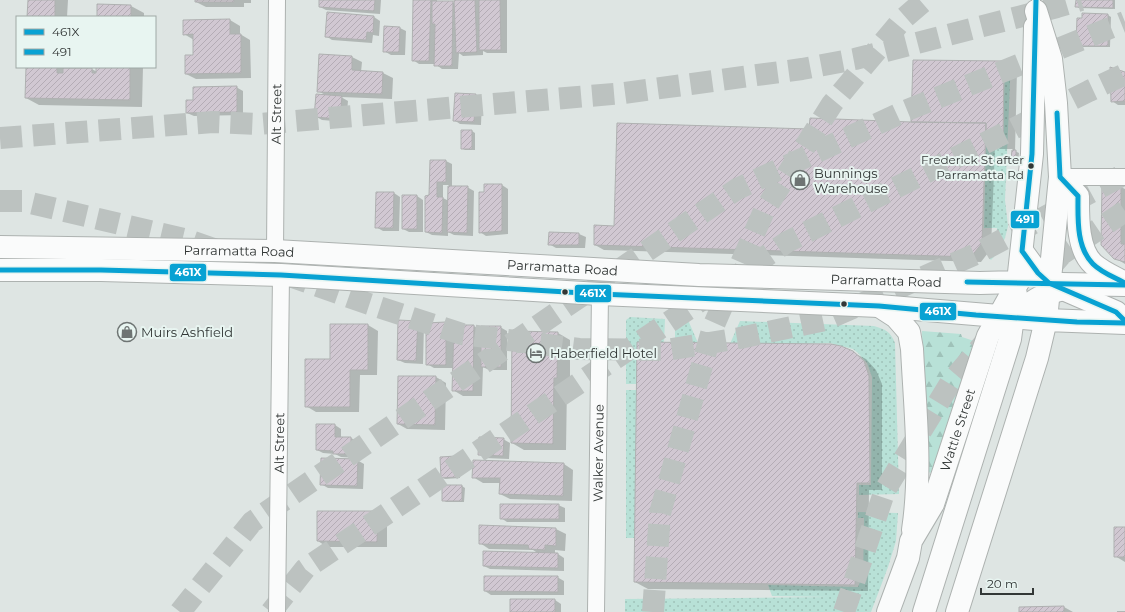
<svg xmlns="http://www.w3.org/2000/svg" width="1125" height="612" font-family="Montserrat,sans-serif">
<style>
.forest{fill:url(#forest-firs)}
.park{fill:url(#park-dots)}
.shadow{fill:#0003;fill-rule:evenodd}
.building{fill:url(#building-hatch);stroke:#afb1b1}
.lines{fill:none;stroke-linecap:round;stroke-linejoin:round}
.motorway-tunnel{stroke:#bcc2c0;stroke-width:22;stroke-dasharray:22 11;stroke-linecap:butt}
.minor-casing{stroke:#adb2b0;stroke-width:18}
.primary-casing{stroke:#adb2b0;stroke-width:24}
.trunk-casing{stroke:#adb2b0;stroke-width:24}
.minor{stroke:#fafbfb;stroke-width:16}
.primary{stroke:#fafbfb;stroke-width:22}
.trunk{stroke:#fafbfb;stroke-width:22}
.bus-1-casing{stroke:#e8f5f1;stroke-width:8}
.bus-2-casing{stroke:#e8f5f1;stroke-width:8}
.bus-1{stroke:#08a2d3;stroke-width:5}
.bus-2{stroke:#08a2d3;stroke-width:5}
.bus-dot{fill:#323736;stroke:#e8f5f1;stroke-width:1.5}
.labels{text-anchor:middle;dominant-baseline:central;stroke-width:4;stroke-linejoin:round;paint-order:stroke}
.bus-label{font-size:12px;fill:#323736;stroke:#e8f5f1;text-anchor:end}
.street-label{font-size:13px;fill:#323736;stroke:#e8f5f1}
.poi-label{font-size:13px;fill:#323736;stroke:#e8f5f1;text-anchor:start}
.line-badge{stroke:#e8f5f1;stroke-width:1.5}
.badge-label{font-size:11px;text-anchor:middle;font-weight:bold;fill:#fff}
</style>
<defs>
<pattern id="forest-firs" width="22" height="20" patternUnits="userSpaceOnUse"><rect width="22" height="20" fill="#b8e1d7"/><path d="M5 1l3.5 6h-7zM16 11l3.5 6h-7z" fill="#9fc2b9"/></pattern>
<pattern id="park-dots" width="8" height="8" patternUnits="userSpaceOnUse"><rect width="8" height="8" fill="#b8e1d7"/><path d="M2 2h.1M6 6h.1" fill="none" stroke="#9fc2b9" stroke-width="1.8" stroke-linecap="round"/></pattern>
<pattern id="building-hatch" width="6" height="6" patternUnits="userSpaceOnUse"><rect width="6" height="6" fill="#d1c8d2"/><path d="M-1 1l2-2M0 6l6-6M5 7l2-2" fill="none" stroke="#b4acb5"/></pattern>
</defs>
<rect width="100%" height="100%" fill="#dee5e3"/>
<path class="forest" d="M922,331L961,334L962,337L980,343L932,473L928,472L926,461Z"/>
<path class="park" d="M1005,59H1011L1005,200L1008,226L1005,238L999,251L991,260L989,258C995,249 996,239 997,228H984L986,142H1003Z
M630,317L665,319L664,343L637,384H626V320Z
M675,319L688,320L698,343H690V341L675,340Z
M740,321L874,326C885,329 891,332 895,343L899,494L859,495V485H871L872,377L867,363L858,353L853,349L830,343L729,346Z
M626,390H637L635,538H626Z
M858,512L898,513L896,541L888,567L871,612H625V599L829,597L772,596L768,585L858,587L860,582L863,583L864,518H858Z"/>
<path class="shadow" d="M29,0H68L67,17H28Z
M196,0H251V3H244V7H206L196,2Z
M320,0H381L380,14L326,10L320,7Z
M414,0H437V2H453L455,4V0H507V53H487L483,51V55L463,56L459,53L458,69H442L435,64H419L413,60Z
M1077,0H1115V9L1079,8L1076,6Z
M98,5L131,6L144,13V17H98Z
M328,13L374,17L380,21L379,36L373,35L372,43L332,40L326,36Z
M1083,14L1108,15L1111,17L1110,47H1083L1077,42Z
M230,20L240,26V34L250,40L251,78L196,79L186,74L194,56V40L184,34V21Z
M400,28L406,31L405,55H391L384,51Z
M320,55L352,57L362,62L361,72L383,73L393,78L392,99L341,97L348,101L346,122L322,120L315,116L327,96L318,91Z
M914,61L1004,62L1017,70L1015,151L1019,153L1018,161L1012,159L1013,149H1000L995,146L991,249L981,262L604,250L595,245L615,227L810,130L912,123Z
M27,67H70V69H92L97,72V67H143L142,107L39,105L26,98Z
M1125,73V105H1118L1112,101Z
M236,87L243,91V115L194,116L187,113L194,101Z
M476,95L482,99L481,125L460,124L454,120Z
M462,131H472L475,133V150H465L462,148Z
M446,161L452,164V187H467L474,191L473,236L454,235L448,232V236L432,235L426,232L430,196ZM443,185H449V201L443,198Z
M502,185L508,189V234L486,236L480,232Z
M1121,187L1125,189V264L1115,258Z
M394,193L400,197L399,231H383L376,227Z
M417,196L423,200V232H409L403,229Z
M550,233L579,234L586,237L585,248H556L549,244Z
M418,322L424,325L423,364L405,363L398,360Z
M446,323L452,327V338L474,326L482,331L500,327L507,331V370H489L483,367L482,396H463L453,390L454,368H434L427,364Z
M368,325L378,331L377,375H360L359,412H316L306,406L331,360Z
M558,333L570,340V385H567L566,450H524L512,443Z
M852,352L866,359L876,370L882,384V490H869L868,591L648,589L635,582Z
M399,377H436L446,383L445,430L407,429L398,424Z
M335,425L341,429V438H351L357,441V458L341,457L335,454L323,453L317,450Z
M503,439L510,443L509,459L485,458L479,454Z
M456,457L459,459L460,478L445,479L442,477Z
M357,460L364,464L363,489L328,488L321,484Z
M564,464L573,470L572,501L510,499L500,494L501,483H483L473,477Z
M462,486L465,488L464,502H446L443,500Z
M558,505L565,508V522H507L501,518Z
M377,512L387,517V547H327L318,541Z
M480,526L556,529L566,534L565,551L555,550V554H558L564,558V571L490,569L484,566L539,554L533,550L489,549L480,543Z
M1125,528V562L1115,556Z
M557,577L564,581V595H491L485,591Z
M511,600H555L561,604V612H511Z
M1064,607L1073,612H1020Z
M1117,611H1125V612H1117Z"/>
<path class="building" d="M28,0H55V17H27Z
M195,0H234V2H195Z
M319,0H375L374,11L319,7Z
M413,0H431L429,61H412Z
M454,0H475L477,52L456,53Z
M479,0H500L501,50H479Z
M1076,0H1113V8L1075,7Z
M432,1H453L452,66H434L435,24H432Z
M97,4L131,5V17H97Z
M327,12L374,16L373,33L367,32L366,40L325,37Z
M1082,13L1108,14V46H1079L1080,43H1076L1077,18H1082Z
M230,19V34H241V73L185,74V55H193V34L183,35V20Z
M384,26L400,27L399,52H383Z
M319,54L352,56V70L383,72L382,94L317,92Z
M913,60L1004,61L1003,142H986V123L911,122Z
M26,67H57V73H63V68H92V73H96V67H130V100L25,98Z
M1110,67L1125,72V101L1111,102Z
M237,86V112L186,113V100H193V87Z
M455,93L476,94L474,122L453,121Z
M316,94L342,96L340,119L314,117Z
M810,118L911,122L986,123L982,243L971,257L594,245V225L614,226L617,123L809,129Z
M461,130H472V149H461Z
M1012,150H1016V160L1011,159Z
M430,160H446V182H437V197H443L442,233L425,232V196L429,195Z
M484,184H502V231L479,233V192H484Z
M1102,184L1121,186V244H1125V262L1114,259L1101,245Z
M448,186H468L467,233L447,232Z
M376,192H394L393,228H375Z
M402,195H417V229H402Z
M549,232L579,233V245H548Z
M398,320L418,321L416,361L397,360Z
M446,322V365H426V323Z
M330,324H368V370H350V407H305V359H330Z
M454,325H474L473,391H452Z
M481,326H501V367H481Z
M512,331L558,332L557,378H554L553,444L511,443Z
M637,342L831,344L841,346L853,351L864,361L869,376L870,483H857L855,585L634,582Z
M398,376H436L435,425L397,424Z
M316,424H335V437H351V454H333V451L316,450Z
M479,437L504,438L503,456L478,455Z
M456,456L457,477L441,478L440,457Z
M321,458L358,459L357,486L320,485Z
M473,460L564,463L563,496L499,494L500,478H472Z
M442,485H462V501H442Z
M500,504H559V519H500Z
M317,511H378L377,542L317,541Z
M479,525L556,528V546L545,545V550L529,549L528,545L479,544Z
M1114,527H1125V557H1114Z
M483,551L558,553V568L483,566Z
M484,576H558V592L484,591Z
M510,599H555V612H510Z
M1064,606V612H1019V607Z"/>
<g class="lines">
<path class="motorway-tunnel" d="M0,138L213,122L259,124L624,93L802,69L855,59L1057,7L1081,0
M0,201H22L188,240L369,304L462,334L579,349L666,350L740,338L825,320L976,254L1125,174
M1011,312L1062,254L1125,211
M180,612L252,522L737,189L905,111L1125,22
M271,612L305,569L787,242L1089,91L1125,74
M653,612L660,513L713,327L764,211L832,104L902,20L925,0
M844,612L885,490L951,382L987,340"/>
<defs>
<g id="minor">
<path d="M1060,177H1125"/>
<path id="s1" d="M275,251L277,0"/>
<path id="s2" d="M277,612L281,275"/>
<path id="s3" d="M596,612L600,294"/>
</g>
<g id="primary">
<path d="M1060,177L1078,196C1078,216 1077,249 1093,264C1102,272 1114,277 1125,283"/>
<path id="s4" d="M0,247L275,251L699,275L980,283L1018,282L1032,154L1035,27"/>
<path d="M0,270H101L281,275L600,294L879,306L1046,320L1060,177L1056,103L1051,59L1036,11"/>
</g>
<g id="trunk">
<path d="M1022,251L1038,273L1049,283L1116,312L1125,321"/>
<path d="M1061,284L1125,285"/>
<path d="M879,306L896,317L909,332L912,349C915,409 922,470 913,530"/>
<path d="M1013,317C1032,301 1044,292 1070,288"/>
<path id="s5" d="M888,612L908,558L911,541L933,504L988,336L1018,282"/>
<path d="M924,612L1010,339L1016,294"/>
<path d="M957,612L1037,358L1046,320L1125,323"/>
</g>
</defs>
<use href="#minor" class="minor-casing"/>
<use href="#primary" class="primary-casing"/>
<use href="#trunk" class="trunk-casing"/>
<use href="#minor" class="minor"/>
<use href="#primary" class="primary"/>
<use href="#trunk" class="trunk"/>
<defs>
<path id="bus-1" d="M0,270H101L281,275L600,294L879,306L976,315L1077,322L1125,323
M967,282L1125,285"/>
<path id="bus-2" d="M1036,0L1032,154L1022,251L1038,273L1049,283L1116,312L1125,321
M1057,113L1060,177L1078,196C1078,218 1076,247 1093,264C1102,273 1114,277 1125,283"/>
</defs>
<use href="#bus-1" class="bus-1-casing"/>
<use href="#bus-2" class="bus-2-casing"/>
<use href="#bus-1" class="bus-1"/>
<use href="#bus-2" class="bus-2"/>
</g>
<defs>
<symbol id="shop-ring" viewBox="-11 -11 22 22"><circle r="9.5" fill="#e8f5f1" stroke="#6e7473" stroke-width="1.5"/><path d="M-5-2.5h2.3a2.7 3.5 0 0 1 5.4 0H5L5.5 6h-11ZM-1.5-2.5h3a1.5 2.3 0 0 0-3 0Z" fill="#6e7473"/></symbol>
<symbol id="hotel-ring" viewBox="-11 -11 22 22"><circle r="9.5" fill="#e8f5f1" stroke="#6e7473" stroke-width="1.5"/><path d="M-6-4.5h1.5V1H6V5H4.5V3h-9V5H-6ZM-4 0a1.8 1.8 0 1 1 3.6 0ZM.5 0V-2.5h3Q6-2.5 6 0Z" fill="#6e7473"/></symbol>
</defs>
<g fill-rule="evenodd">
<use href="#shop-ring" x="789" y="169" width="22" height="22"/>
<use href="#shop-ring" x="116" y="321" width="22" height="22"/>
<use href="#hotel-ring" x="525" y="342" width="22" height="22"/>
</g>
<g class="bus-dot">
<circle cx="1031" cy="166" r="3.5"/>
<circle cx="565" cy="292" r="3.5"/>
<circle cx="844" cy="304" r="3.5"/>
</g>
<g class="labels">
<g class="bus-label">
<text x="1024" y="159">Frederick St after<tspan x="1024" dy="15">Parramatta Rd</tspan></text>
</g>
<g class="street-label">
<text stroke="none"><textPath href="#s1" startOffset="137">Alt Street</textPath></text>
<text stroke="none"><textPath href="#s4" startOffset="239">Parramatta Road</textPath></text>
<text stroke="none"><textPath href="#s4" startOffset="563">Parramatta Road</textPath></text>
<text stroke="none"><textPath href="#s4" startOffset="887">Parramatta Road</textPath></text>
<text stroke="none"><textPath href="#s5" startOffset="196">Wattle Street</textPath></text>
<text stroke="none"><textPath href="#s2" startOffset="169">Alt Street</textPath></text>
<text stroke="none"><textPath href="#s3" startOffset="159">Walker Avenue</textPath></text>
</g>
<g class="poi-label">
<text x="814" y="173">Bunnings<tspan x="814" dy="15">Warehouse</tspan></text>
<text x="141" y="332">Muirs Ashfield</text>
<text x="550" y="353">Haberfield Hotel</text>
</g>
</g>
<g class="line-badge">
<rect x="1010" y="210" width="30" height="19" rx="4" fill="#08a2d3"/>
<rect x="169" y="263" width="38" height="19" rx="4" fill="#08a2d3"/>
<rect x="574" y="284" width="38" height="19" rx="4" fill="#08a2d3"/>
<rect x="919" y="302" width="38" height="19" rx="4" fill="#08a2d3"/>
</g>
<g class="badge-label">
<text x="1025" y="223">491</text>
<text x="188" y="276">461X</text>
<text x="593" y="297">461X</text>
<text x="938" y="315">461X</text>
</g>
<rect x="16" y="16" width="140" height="52" fill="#e8f5f1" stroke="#9fa9a6"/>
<rect x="24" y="29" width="20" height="6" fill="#08a2d3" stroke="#9fa9a6"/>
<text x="52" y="36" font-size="12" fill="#323736">461X</text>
<rect x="24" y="49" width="20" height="6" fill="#08a2d3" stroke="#9fa9a6"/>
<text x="52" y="56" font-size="12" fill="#323736">491</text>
<path d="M981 588v6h52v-6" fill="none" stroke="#323736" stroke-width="2"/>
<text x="987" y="588" font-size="12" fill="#323736" stroke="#e8f5f1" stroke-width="3" paint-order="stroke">20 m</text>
</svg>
